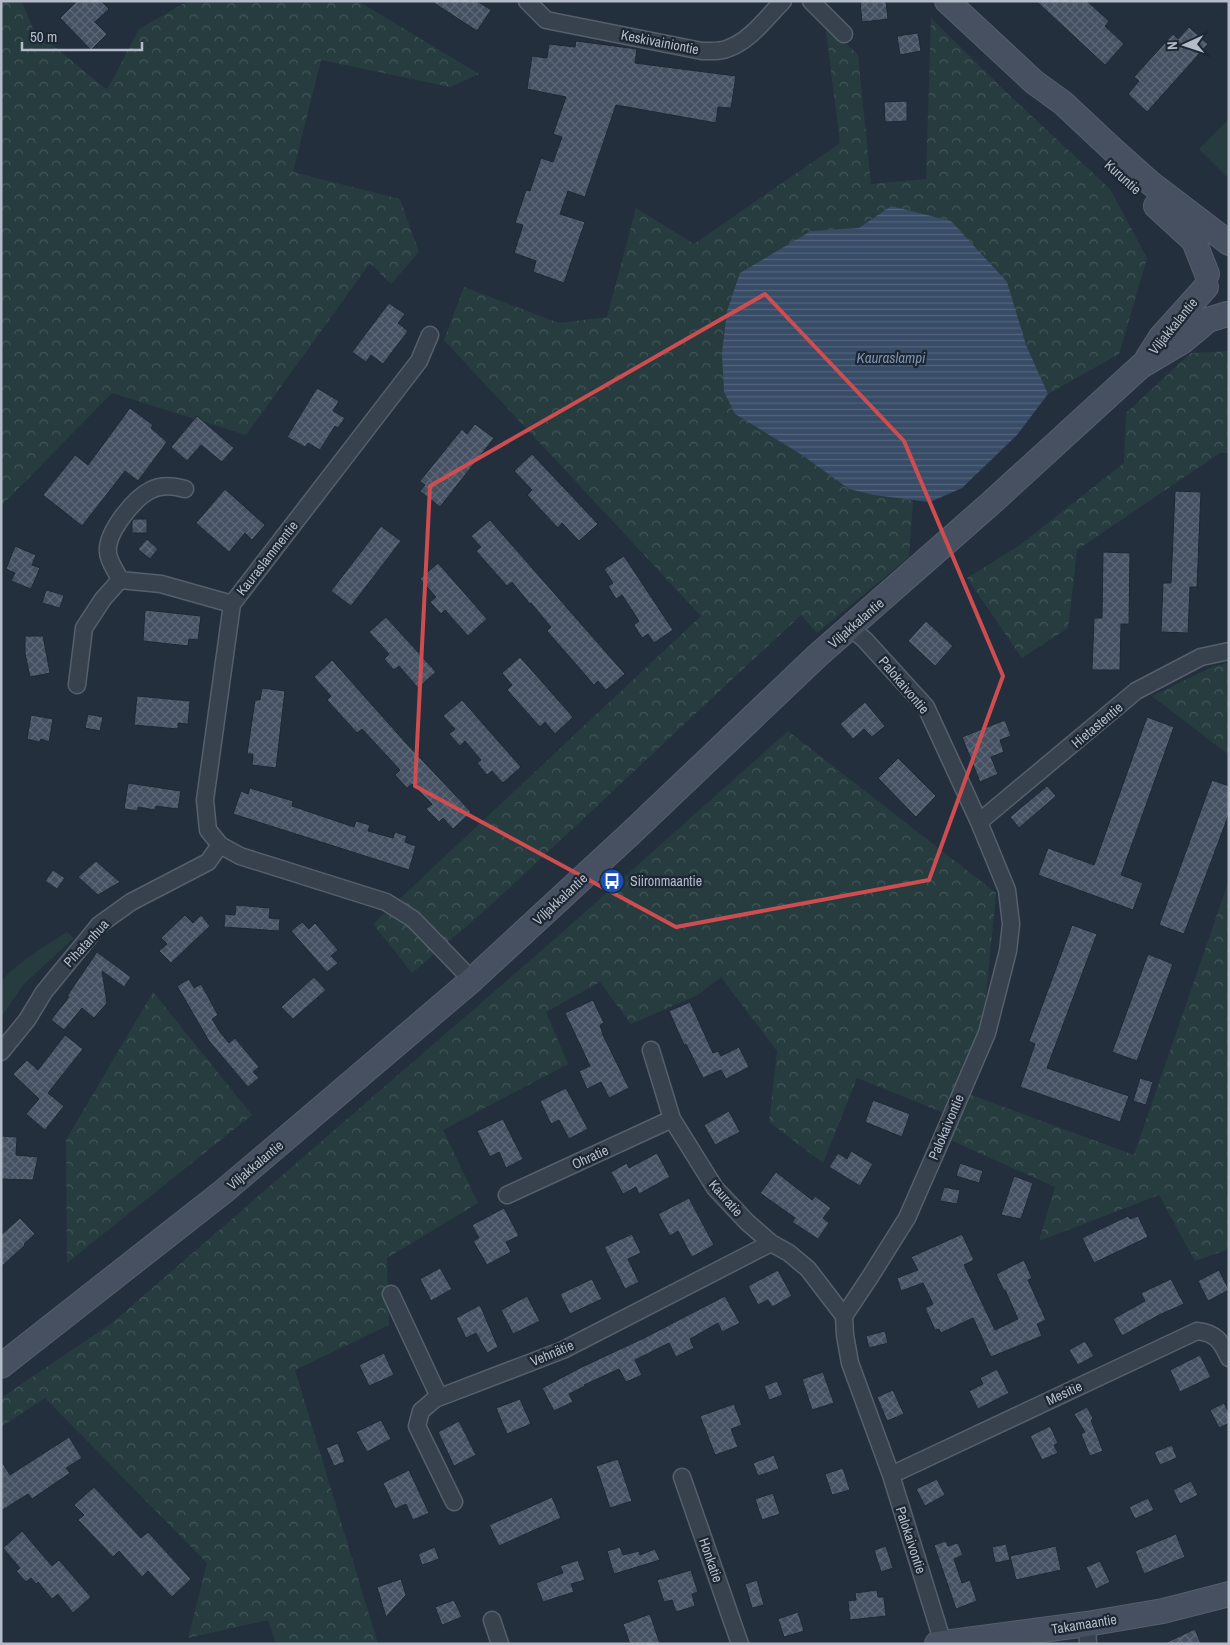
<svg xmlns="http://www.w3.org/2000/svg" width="1230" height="1645" font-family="'Archivo Narrow',sans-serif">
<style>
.forest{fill:url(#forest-crowns)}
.park{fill:#263c3f}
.water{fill:url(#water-rules)}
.building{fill:url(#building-cross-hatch);stroke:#1f2835}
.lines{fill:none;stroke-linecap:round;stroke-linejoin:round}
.street-casing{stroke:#565f6c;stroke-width:19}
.secondary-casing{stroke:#565f6c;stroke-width:26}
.street{stroke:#38414e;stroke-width:16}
.secondary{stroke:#465061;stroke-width:24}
.marked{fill:none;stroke:#ce4d50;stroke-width:4;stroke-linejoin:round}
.labels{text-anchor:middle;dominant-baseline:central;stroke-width:4.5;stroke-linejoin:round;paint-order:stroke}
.street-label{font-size:14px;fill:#b4bcc9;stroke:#1d2633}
.poi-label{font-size:14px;fill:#b4bcc9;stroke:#1d2633;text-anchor:start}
.water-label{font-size:15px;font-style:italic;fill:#7c92b1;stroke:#1d2633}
</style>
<defs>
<pattern id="forest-crowns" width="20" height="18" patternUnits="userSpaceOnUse" patternTransform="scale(1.25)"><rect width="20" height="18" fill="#263c3f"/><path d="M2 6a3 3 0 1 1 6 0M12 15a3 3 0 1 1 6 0" fill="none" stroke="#435659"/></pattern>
<pattern id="water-rules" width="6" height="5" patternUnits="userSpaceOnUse" patternTransform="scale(1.25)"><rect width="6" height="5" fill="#394c67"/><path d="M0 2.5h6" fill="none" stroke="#53647b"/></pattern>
<pattern id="building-cross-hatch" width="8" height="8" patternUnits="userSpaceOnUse" patternTransform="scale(1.25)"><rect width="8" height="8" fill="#455162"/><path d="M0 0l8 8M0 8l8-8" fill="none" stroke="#5d6877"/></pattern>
</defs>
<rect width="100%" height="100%" fill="#242f3e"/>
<path class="forest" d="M1,1H22L33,29L107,90L139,29L188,1H358L479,74L450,87L321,60L293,172L400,199L419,252L391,284L370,263L246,435L112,393L1,506Z
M931,18L1009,95L1110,189L1147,258L1119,354L1048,394L1026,345L891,206L859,228L811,231L724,392L735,414L802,455L849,489L873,495L913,500L909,557L817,633L801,615L490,906L412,973L373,924L701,616L444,340L464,287L559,323L607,317L636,208L694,244L840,143L825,23L858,55L871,184L926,179Z
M1229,351V453H1220L1077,550L1068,628L1022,658L967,578L1020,545L1124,463L1126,413L1191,353Z
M1229,662V755L1152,696L1210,668Z
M788,731L996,893L984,1018L955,1089L1134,1155L1229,880V1249L1195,1261L1159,1195L1039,1241L1055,1187L937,1134L944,1113L857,1078L823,1163L769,1122L777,1051L721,977L698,995L631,1024L600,982L546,1012L568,1064L443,1130L478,1203L387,1258L389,1325L295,1370L378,1644H276L268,1620L188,1638L207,1563L45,1398L1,1427V1398L112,1323L556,938Z
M153,992L252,1115L67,1263L66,1140Z"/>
<path class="park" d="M1229,119V179L1199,149Z
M67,932L74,938L24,984L1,1017C1,1009 0,988 2,982C8,968 53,941 67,932Z"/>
<path class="water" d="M891,206L951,221L1007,282L1026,345L1048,394L1017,435L962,488L930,502L873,495L849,489L802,455L735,414L724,392L722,353L727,311L740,273L811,231L859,228Z"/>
<path class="building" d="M77,1H101L109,9L95,22L107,34L91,50L60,18Z
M431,1H477L491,10L477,31Z
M860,1H886L888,19L862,22Z
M1036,1H1087L1109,21L1105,26L1124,44L1105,65Z
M1189,27L1208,44L1147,112L1128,94L1139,81L1134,77L1173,34L1178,39Z
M918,33L921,51L900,55L897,36Z
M576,41L637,49L635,63L736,76L731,108L718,107L716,123L616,105L585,197L568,191L560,214L585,222L564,283L533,272L536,261L514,253L523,225L515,223L526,190L530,191L541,158L553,162L562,137L553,134L566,97L527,89L532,56L547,58L549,44L575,47Z
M907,101V121L885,122L884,102Z
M389,303L405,314L398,323L408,331L383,364L371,355L366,362L352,352Z
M317,388L339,401L333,411L345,418L338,428L335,426L320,450L308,443L305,447L287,437Z
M130,408L153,425L151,428L167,442L138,481L125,471L82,526L43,495L75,455L88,465Z
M197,416L234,448L222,462L201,445L187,461L171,447Z
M475,424L494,438L440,507L420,491L425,485L420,481L462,429L467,434Z
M532,454L598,524L579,541L562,523L558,528L527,495L532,490L514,471Z
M225,489L265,525L252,540L245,533L229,552L196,523Z
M1175,491L1201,492L1197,587H1190L1188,633L1161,632L1163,583H1171Z
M134,519H147V533H132V521Z
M490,520L625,674L606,690L598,681L594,685L547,631L551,627L531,603L530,604L512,582L507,586L476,551L481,547L471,536Z
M381,526L401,541L351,606L331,591Z
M147,539L158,549L150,559L138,549Z
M15,546L36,555L32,565L40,568L31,589L11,581L15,573L6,569Z
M1103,552L1130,553L1129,624H1121L1120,670H1092L1094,618H1102Z
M624,556L673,630L654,643L648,634L642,638L634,625L639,621L622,595L616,599L608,586L613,583L604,569Z
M438,563L487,619L468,636L445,610L441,614L430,602L436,597L420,579Z
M46,590L64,595L60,608L42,603Z
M145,610L201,616L198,640L189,639L188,646L143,641Z
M386,617L436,672L418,688L399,666L394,670L384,659L389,654L369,632Z
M926,621L953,646L935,666L908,641Z
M25,636H43L50,673L30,677L25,653Z
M520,657L573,717L555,734L545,722L540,727L507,690L512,685L502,673Z
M332,660L406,743L471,812L453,829L443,818L439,822L426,809L432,804L412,784L407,788L395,775L400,770L362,729L357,733L327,700L331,696L314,677Z
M262,688L285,691L276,768L252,765L253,754H247L255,700H260Z
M137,696L190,701L188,724L178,723V729L134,725Z
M462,700L521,767L503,783L492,771L487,775L477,763L481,760L465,741L460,746L449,734L455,729L443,716Z
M865,702L885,726L872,737L864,729L853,739L840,724Z
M88,714L103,717L100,731L85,728Z
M31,715L53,719L49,742L41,739L39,742L27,739Z
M1147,717L1174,727L1121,875L1143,883L1133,910L1038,875L1048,848L1094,865Z
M1005,720L1011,736L1000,740L1004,752L991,757L998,774L980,782L962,737Z
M898,758L936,796L916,817L878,778Z
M1212,780L1229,786V814L1184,934L1159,925Z
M128,783L181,791L178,809L156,806L155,810L138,807V811L124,809Z
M1047,786L1056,796L1019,828L1010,817Z
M250,788L293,801L292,806L354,827L356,821L370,825L368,831L393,838L395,832L407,836L405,842L416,846L409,870L233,814L241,791L248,794Z
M96,861L120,882L98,895L78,877Z
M53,870L65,878L57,889L45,881Z
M236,905L270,908L269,918L280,919L279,931L224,927L225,914L235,915Z
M185,915L193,923L201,915L210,926L171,963L159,951L167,944L161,938Z
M302,922L309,929L315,923L338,950L331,956L338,963L327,972L291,931Z
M1072,925L1097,934L1047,1068L1129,1096L1120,1122L1020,1087L1035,1044L1029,1041Z
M97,952L131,977L124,987L102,971L107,1003L94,1018L82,1008L64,1030L51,1020L69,997L67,996Z
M1148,954L1173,964L1137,1061L1112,1052Z
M314,977L326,990L293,1019L281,1007Z
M189,979L194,988L201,984L218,1015L212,1019L220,1032L229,1043L235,1038L259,1067L253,1072L259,1078L248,1087L209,1041L177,986Z
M593,1000L604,1023L600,1025L603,1035L629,1088L609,1098L601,1082L587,1089L579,1071L590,1066L565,1013Z
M690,1002L713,1053L718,1051L721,1056L739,1047L749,1067L726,1079L721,1070L703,1078L686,1044L684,1045L669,1011Z
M65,1035L83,1049L48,1093L64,1106L45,1130L26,1114L39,1099L13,1074L27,1060L38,1070Z
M1140,1078L1153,1082L1146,1105L1133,1101Z
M566,1088L588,1129L569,1139L559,1120L551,1124L540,1101Z
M873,1100L910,1114L902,1137L865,1122Z
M729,1111L740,1132L715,1145L704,1125Z
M503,1119L523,1159L506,1168L499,1152L490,1157L477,1131Z
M1,1136L17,1137L16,1155L38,1157L33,1180L1,1179Z
M851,1151L873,1164L860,1186L829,1167L838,1153L847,1159Z
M657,1153L670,1177L639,1194L636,1187L623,1194L611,1172L627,1163L629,1168Z
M960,1163L983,1171L979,1183L956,1176Z
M776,1172L812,1200L815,1196L831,1208L823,1218L829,1223L818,1239L792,1222L795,1218L760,1193Z
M1014,1176L1033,1183L1021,1219L1001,1215Z
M944,1187L960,1190L957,1204L940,1201Z
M689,1198L714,1245L692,1257L678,1231L670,1236L658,1214Z
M504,1208L519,1236L506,1242L511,1252L487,1265L473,1241L479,1238L472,1225Z
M1128,1216L1130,1219L1138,1216L1148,1237L1094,1263L1082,1238Z
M20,1218L35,1234L24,1244L25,1245L1,1267V1235Z
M632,1234L641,1253L628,1259L639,1282L625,1289L604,1247Z
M962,1234L974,1260L964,1265L995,1330L1018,1319L1005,1290L1004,1291L996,1274L1024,1260L1032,1278L1028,1280L1046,1320L1037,1324L1042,1336L991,1357L973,1318L941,1333L939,1329L935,1330L925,1308L933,1304L923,1283L901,1291L897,1278L918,1270L911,1257Z
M440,1268L452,1289L431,1301L420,1279Z
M778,1270L792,1296L772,1307L768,1300L758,1305L748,1286Z
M1219,1270L1229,1290L1208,1301L1198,1281Z
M592,1279L602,1299L570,1314L560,1294Z
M1171,1279L1184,1304L1159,1315L1122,1336L1113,1319L1145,1301L1141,1293Z
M527,1296L540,1321L513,1334L501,1310Z
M725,1296L740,1323L722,1332L718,1323L690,1339L694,1348L676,1357L669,1343L635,1360L642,1375L626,1382L619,1369L584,1385L585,1386L569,1394L573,1402L554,1411L542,1388L582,1367L646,1337Z
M480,1305L498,1347L487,1353L476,1333L466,1338L456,1318Z
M885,1331L888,1343L869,1348L866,1336Z
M1085,1341L1094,1356L1078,1365L1069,1350Z
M384,1353L394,1375L369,1386L359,1365Z
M1200,1355L1211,1377L1180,1392L1170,1370Z
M997,1369L1009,1393L978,1409L969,1391L983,1384L980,1378Z
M823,1372L834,1403L812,1410L802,1379Z
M777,1381L783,1395L769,1400L764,1386Z
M893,1390L904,1414L887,1421L877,1397Z
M520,1399L531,1424L507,1434L496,1408Z
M1224,1403L1229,1413V1423L1219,1428L1210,1410Z
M734,1404L742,1425L731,1429L738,1447L715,1455L700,1416Z
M1087,1407L1093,1418L1091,1420L1103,1451L1090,1456L1081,1434L1085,1432L1074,1414Z
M381,1420L391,1439L367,1452L356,1432Z
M459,1421L476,1455L454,1466L438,1432Z
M1050,1426L1058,1443L1054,1445L1058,1453L1042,1460L1030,1436Z
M69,1437L82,1458L66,1468L70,1473L32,1499L28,1494L1,1511V1460L10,1475Z
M338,1443L345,1462L334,1466L326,1448Z
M1172,1445L1177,1458L1160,1465L1154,1452Z
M774,1455L779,1469L758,1476L753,1463Z
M618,1459L632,1501L610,1508L596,1466Z
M843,1468L850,1490L832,1495L825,1474Z
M409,1470L429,1513L413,1520L406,1504L395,1509L383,1483Z
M937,1479L945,1495L925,1506L916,1489Z
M1191,1481L1198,1495L1180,1504L1173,1490Z
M94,1487L141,1538L148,1532L191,1579L172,1597L148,1571L142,1577L119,1551L113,1557L78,1520L84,1515L74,1505Z
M773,1493L780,1514L762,1520L755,1499Z
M552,1497L561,1518L499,1546L489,1525Z
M1148,1498L1154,1510L1135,1519L1129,1507Z
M22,1531L52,1566L59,1560L91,1597L73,1613L58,1594L52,1599L38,1582L36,1584L31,1578L26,1582L16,1571L20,1568L3,1548Z
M1176,1534L1185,1557L1144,1574L1135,1551Z
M946,1541L948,1546L958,1543L963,1555L954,1559L962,1583L970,1580L977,1601L956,1609L934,1545Z
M1006,1544L1010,1560L995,1563L992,1547Z
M886,1546L893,1568L881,1572L874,1550Z
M1056,1546L1061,1570L1016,1580L1010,1556Z
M435,1547L439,1559L422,1565L418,1554Z
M620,1547L623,1555L639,1551L640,1555L655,1549L660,1560L614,1574L607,1551Z
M578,1560L585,1580L571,1584L574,1592L543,1602L536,1583L563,1573L560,1566Z
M1100,1561L1110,1582L1096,1589L1086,1567Z
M691,1570L698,1592L692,1594L695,1606L676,1612L672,1600L664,1602L657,1580Z
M401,1579L406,1595L386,1617L377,1587Z
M757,1580L764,1605L752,1608L745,1584Z
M877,1590L878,1597H884L886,1616L850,1620L848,1601L856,1600L855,1593Z
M454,1600L462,1617L442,1625L435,1607Z
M798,1612L804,1631L784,1637L778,1619Z
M650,1614L660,1644H630L623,1624Z
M1195,1629L1201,1644H1163Z"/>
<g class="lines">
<defs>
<path id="street" d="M527,1L546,20L702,51C711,51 721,52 729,48C751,40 767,17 783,1
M811,1L844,34
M430,335L419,361L232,604L205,800L208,830L220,845L240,856L386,902L413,919L472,980
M120,580C117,572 108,561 108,552C106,533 134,498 151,490C162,484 174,486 185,489
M851,628L865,640L926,707L979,822L1007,890L1011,924L1008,951L987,1033L939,1145L907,1218L870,1277L844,1316L845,1335L850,1363L891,1475L943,1643
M77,685L84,628L103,599L120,580L161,584L232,604
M979,822L1136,691L1201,657L1229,651
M651,1050L672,1119L715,1188L747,1222L771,1243L789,1253L808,1269L844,1316
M1,1052L27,1020L44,992L99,925L131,902L208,862L220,845
M507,1195L672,1119
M391,1294L439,1397
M891,1475L1197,1331C1216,1333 1221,1341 1229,1358
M682,1477L740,1644
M454,1502L417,1426L421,1411L435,1399L563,1350L771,1243
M492,1620L500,1644
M1087,1624L1088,1644"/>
<path id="secondary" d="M947,1L1034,82L1063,103L1111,148L1149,182L1229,243
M1156,206L1194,241L1207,274
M1147,359L1161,337L1206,287
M1,1366L224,1191L472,980L630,834L817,656L990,504L1141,366L1183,341L1208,320L1227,314
M937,1644L1087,1624L1163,1611L1229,1594"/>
</defs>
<use href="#street" class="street-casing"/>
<use href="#secondary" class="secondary-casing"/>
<use href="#street" class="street"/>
<use href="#secondary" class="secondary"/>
</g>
<path class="marked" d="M765,294L904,441L1003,676L929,880L676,927L415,786L430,486Z"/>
<defs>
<symbol id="bus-disc" viewBox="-11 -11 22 22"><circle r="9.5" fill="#1a4fb4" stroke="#1d2633"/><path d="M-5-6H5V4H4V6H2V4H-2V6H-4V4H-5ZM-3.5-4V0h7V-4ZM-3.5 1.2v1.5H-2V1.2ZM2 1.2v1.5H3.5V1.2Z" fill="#fff"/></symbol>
</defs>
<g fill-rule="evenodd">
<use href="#bus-disc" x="598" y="867" width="28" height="28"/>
</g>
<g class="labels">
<g class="street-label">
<text transform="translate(660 42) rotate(11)">Keskivainiontie</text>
<text transform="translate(1123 177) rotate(42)">Kuruntie</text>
<text transform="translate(1173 326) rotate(-51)">Viljakkalantie</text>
<text transform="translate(267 558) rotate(-52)">Kauraslammentie</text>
<text transform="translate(856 623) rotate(-41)">Viljakkalantie</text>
<text transform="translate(904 685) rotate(50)">Palokaivontie</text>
<text transform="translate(1097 725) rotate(-40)">Hietastentie</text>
<text transform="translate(560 899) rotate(-43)">Viljakkalantie</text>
<text transform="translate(86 943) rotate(-47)">Pihatanhua</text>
<text transform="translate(946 1127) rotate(-67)">Palokaivontie</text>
<text transform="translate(590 1157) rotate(-25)">Ohratie</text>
<text transform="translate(255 1165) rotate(-40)">Viljakkalantie</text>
<text transform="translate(726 1198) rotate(49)">Kauratie</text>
<text transform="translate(552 1353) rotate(-23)">Vehnätie</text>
<text transform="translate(1064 1393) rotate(-25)">Mesitie</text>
<text transform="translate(911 1540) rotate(72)">Palokaivontie</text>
<text transform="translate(711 1560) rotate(71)">Honkatie</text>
<text transform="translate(1084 1624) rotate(-9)">Takamaantie</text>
</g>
<g class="poi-label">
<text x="630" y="881">Siironmaantie</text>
</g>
<g class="water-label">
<text x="891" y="357">Kauraslampi</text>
</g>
</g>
<rect width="1230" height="1645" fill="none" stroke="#b4bcc9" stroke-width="5"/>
<g transform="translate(1185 45) rotate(267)" stroke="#1d2633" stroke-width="4" paint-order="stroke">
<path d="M0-4L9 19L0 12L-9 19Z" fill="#b4bcc9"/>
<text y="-8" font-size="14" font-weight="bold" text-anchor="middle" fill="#b4bcc9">N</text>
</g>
<path d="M22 42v8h120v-8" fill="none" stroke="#b4bcc9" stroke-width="2.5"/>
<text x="30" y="42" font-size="15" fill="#b4bcc9" stroke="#1d2633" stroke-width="4" paint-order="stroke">50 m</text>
</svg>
